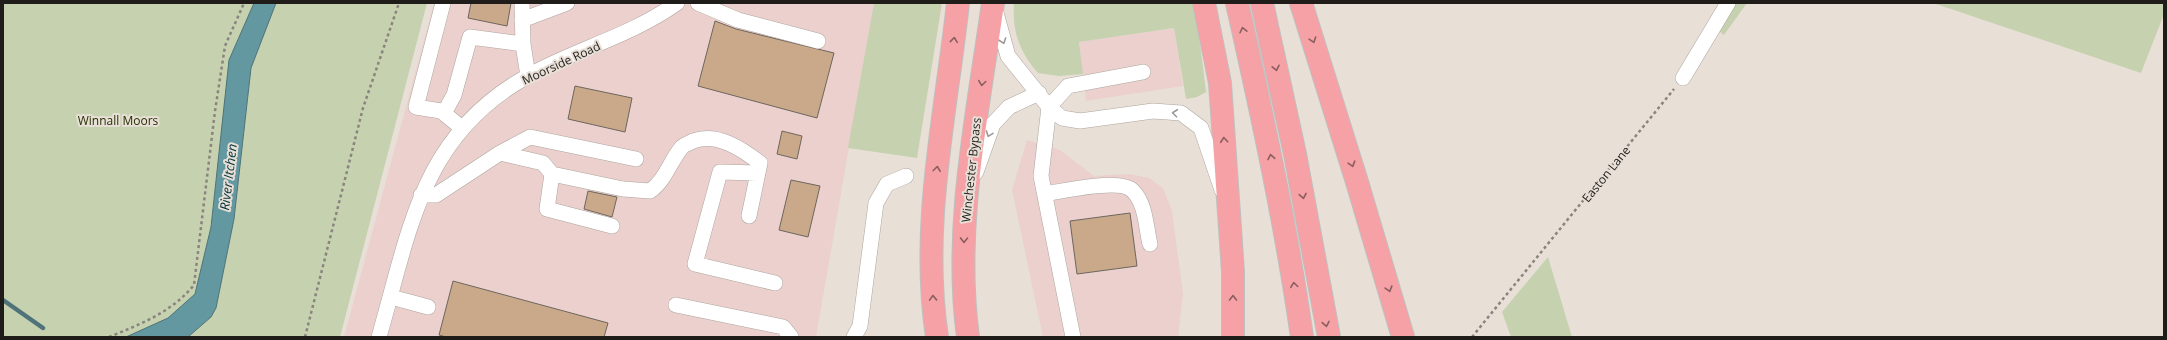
<svg xmlns="http://www.w3.org/2000/svg" width="2167" height="340" font-family="'Open Sans',sans-serif">
<style>
.commercial{fill:#ebd0ce}
.green{fill:#c6d1af}
.water{fill:#6398a1;stroke:#4f7378}
.lines{fill:none;stroke-linecap:round;stroke-linejoin:round}
.stream{stroke:#4f7378;stroke-width:4.5}
.building{fill:#c9a989;stroke:#6d665e}
.minor-casing{stroke:#ada59d;stroke-width:16}
.highway-casing{stroke:#c0bfbf;stroke-width:24}
.path{stroke:#8a847e;stroke-width:2.5;stroke-dasharray:3 3;stroke-linecap:butt}
.minor{stroke:#fff;stroke-width:15}
.highway{stroke:#f6a1a5;stroke-width:22}
.oneway{stroke:#8a5e5f}
.oneway2{stroke:#9a9998}
.labels{text-anchor:middle;dominant-baseline:central;stroke-width:4;stroke-linejoin:round;paint-order:stroke}
.street-label{font-size:12px;fill:#1f1c19;stroke:#e8dfd7}
.park-label{font-size:12px;fill:#253000;stroke:#e8dfd7}
.water-label{font-size:13px;font-style:italic;fill:#00343b;stroke:#e8dfd7}
</style>
<rect width="100%" height="100%" fill="#e8dfd7"/>
<path class="commercial" d="M434,3H874L816,337H344Z
M1174,28L1183,86L1086,101L1079,42Z
M1027,140L1060,150L1094,176L1129,174L1149,178L1163,188L1172,211L1183,294L1178,337H1043L1012,190Z"/>
<path class="green" d="M3,3H267L243,59L203,307L167,337H3Z
M276,3H427L340,337H188L211,317L234,219L251,68Z
M874,3H942L917,158L848,148Z
M1014,3H1195L1206,92L1197,97L1186,99L1174,28L1079,42L1083,74L1059,76L1038,73C1019,51 1012,31 1014,3Z
M1736,3H1747L1724,35L1718,30Z
M1933,3H2164V14L2141,73Z
M1548,257L1572,337H1511L1502,312Z"/>
<path class="water" d="M254,3H276L251,68L234,219L216,308L211,317L188,337H126L168,318L195,294L211,227L229,60Z"/>
<g class="lines">
<path class="stream" d="M3,300L43,328"/>
</g>
<path class="building" d="M471,3H511L507,26L468,18Z
M715,21L736,29L834,53L817,118L698,86Z
M575,86L632,98L625,132L568,119Z
M782,131L802,136L797,159L777,154Z
M791,180L820,186L808,237L779,230Z
M588,191L617,197L612,217L584,209Z
M1130,213L1137,266L1077,274L1070,221Z
M453,281L608,323L604,337H446L439,335Z"/>
<g class="lines">
<defs>
<path id="minor" d="M443,3L416,107L441,111L462,128
M522,3L523,44L528,76
M698,3L738,20L818,41
M996,13L1008,56L1049,107L1062,118L1080,121L1153,111L1181,113L1201,128L1222,190
M522,20L567,3
M1683,78L1728,3
M444,113L454,95L470,37L523,44
M500,153L543,163L552,174L547,209L612,226
M976,172L993,124L1009,107L1039,93
M758,173L720,172L695,264L775,283
M552,174L623,189L650,191C665,181 670,161 682,147C685,144 690,143 693,141C717,132 742,149 760,163L749,216
M1045,194C1062,191 1121,178 1133,191C1146,204 1146,228 1150,244
M421,195H436L500,153L530,137L636,159
M391,297L428,307
M676,305L783,327L791,337
M379,337C410,230 421,135 528,76C578,48 629,37 677,3
M854,337L860,326L876,203L887,184L906,176
M1073,337L1041,176L1049,107L1068,86L1143,72"/>
<path id="highway" d="M1204,3L1220,83L1233,272V337
M1237,3C1262,114 1286,225 1302,337
M1262,3L1295,154L1329,337
M1301,3L1357,182L1403,337
M937,337C920,225 946,114 958,3
M968,337C953,227 978,112 993,3"/>
</defs>
<use href="#minor" class="minor-casing"/>
<use href="#highway" class="highway-casing"/>
<path class="path" d="M109,337C141,324 172,312 194,285L215,111L225,46L244,3
M305,337L363,108L399,3
M1472,337L1674,89"/>
<use href="#minor" class="minor"/>
<use href="#highway" class="highway"/>
</g>
<defs><path id="oneway-chevron" d="M-2-3.5L2.5 0L-2 3.5" fill="none" stroke-width="1.6" stroke-linecap="round" stroke-linejoin="round"/></defs>
<g class="oneway">
<use href="#oneway-chevron" transform="translate(1243 30) rotate(-103)"/>
<use href="#oneway-chevron" transform="translate(954 40) rotate(-84)"/>
<use href="#oneway-chevron" transform="translate(1313 40) rotate(72)"/>
<use href="#oneway-chevron" transform="translate(1276 68) rotate(78)"/>
<use href="#oneway-chevron" transform="translate(982 83) rotate(98)"/>
<use href="#oneway-chevron" transform="translate(1224 140) rotate(-95)"/>
<use href="#oneway-chevron" transform="translate(1271 157) rotate(-101)"/>
<use href="#oneway-chevron" transform="translate(1352 164) rotate(73)"/>
<use href="#oneway-chevron" transform="translate(937 169) rotate(-83)"/>
<use href="#oneway-chevron" transform="translate(1303 196) rotate(79)"/>
<use href="#oneway-chevron" transform="translate(964 240) rotate(91)"/>
<use href="#oneway-chevron" transform="translate(1294 285) rotate(-98)"/>
<use href="#oneway-chevron" transform="translate(1389 289) rotate(74)"/>
<use href="#oneway-chevron" transform="translate(933 298) rotate(-92)"/>
<use href="#oneway-chevron" transform="translate(1233 298) rotate(-90)"/>
<use href="#oneway-chevron" transform="translate(1326 324) rotate(79)"/>
</g>
<g class="oneway2">
<use href="#oneway-chevron" transform="translate(1003 41) rotate(71)"/>
<use href="#oneway-chevron" transform="translate(1175 113) rotate(-173)"/>
<use href="#oneway-chevron" transform="translate(989 134) rotate(110)"/>
</g>
<g class="labels">
<g class="street-label">
<text transform="translate(561 63) rotate(-25)">Moorside Road</text>
<text transform="translate(971 170) rotate(-84)">Winchester Bypass</text>
<text transform="translate(1606 174) rotate(-51)">Easton Lane</text>
</g>
<g class="park-label">
<text x="118" y="120">Winnall Moors</text>
</g>
<g class="water-label">
<text transform="translate(228 177) rotate(-83)">River Itchen</text>
</g>
</g>
<rect width="2167" height="340" fill="none" stroke="#1f1c19" stroke-width="8"/>
</svg>
